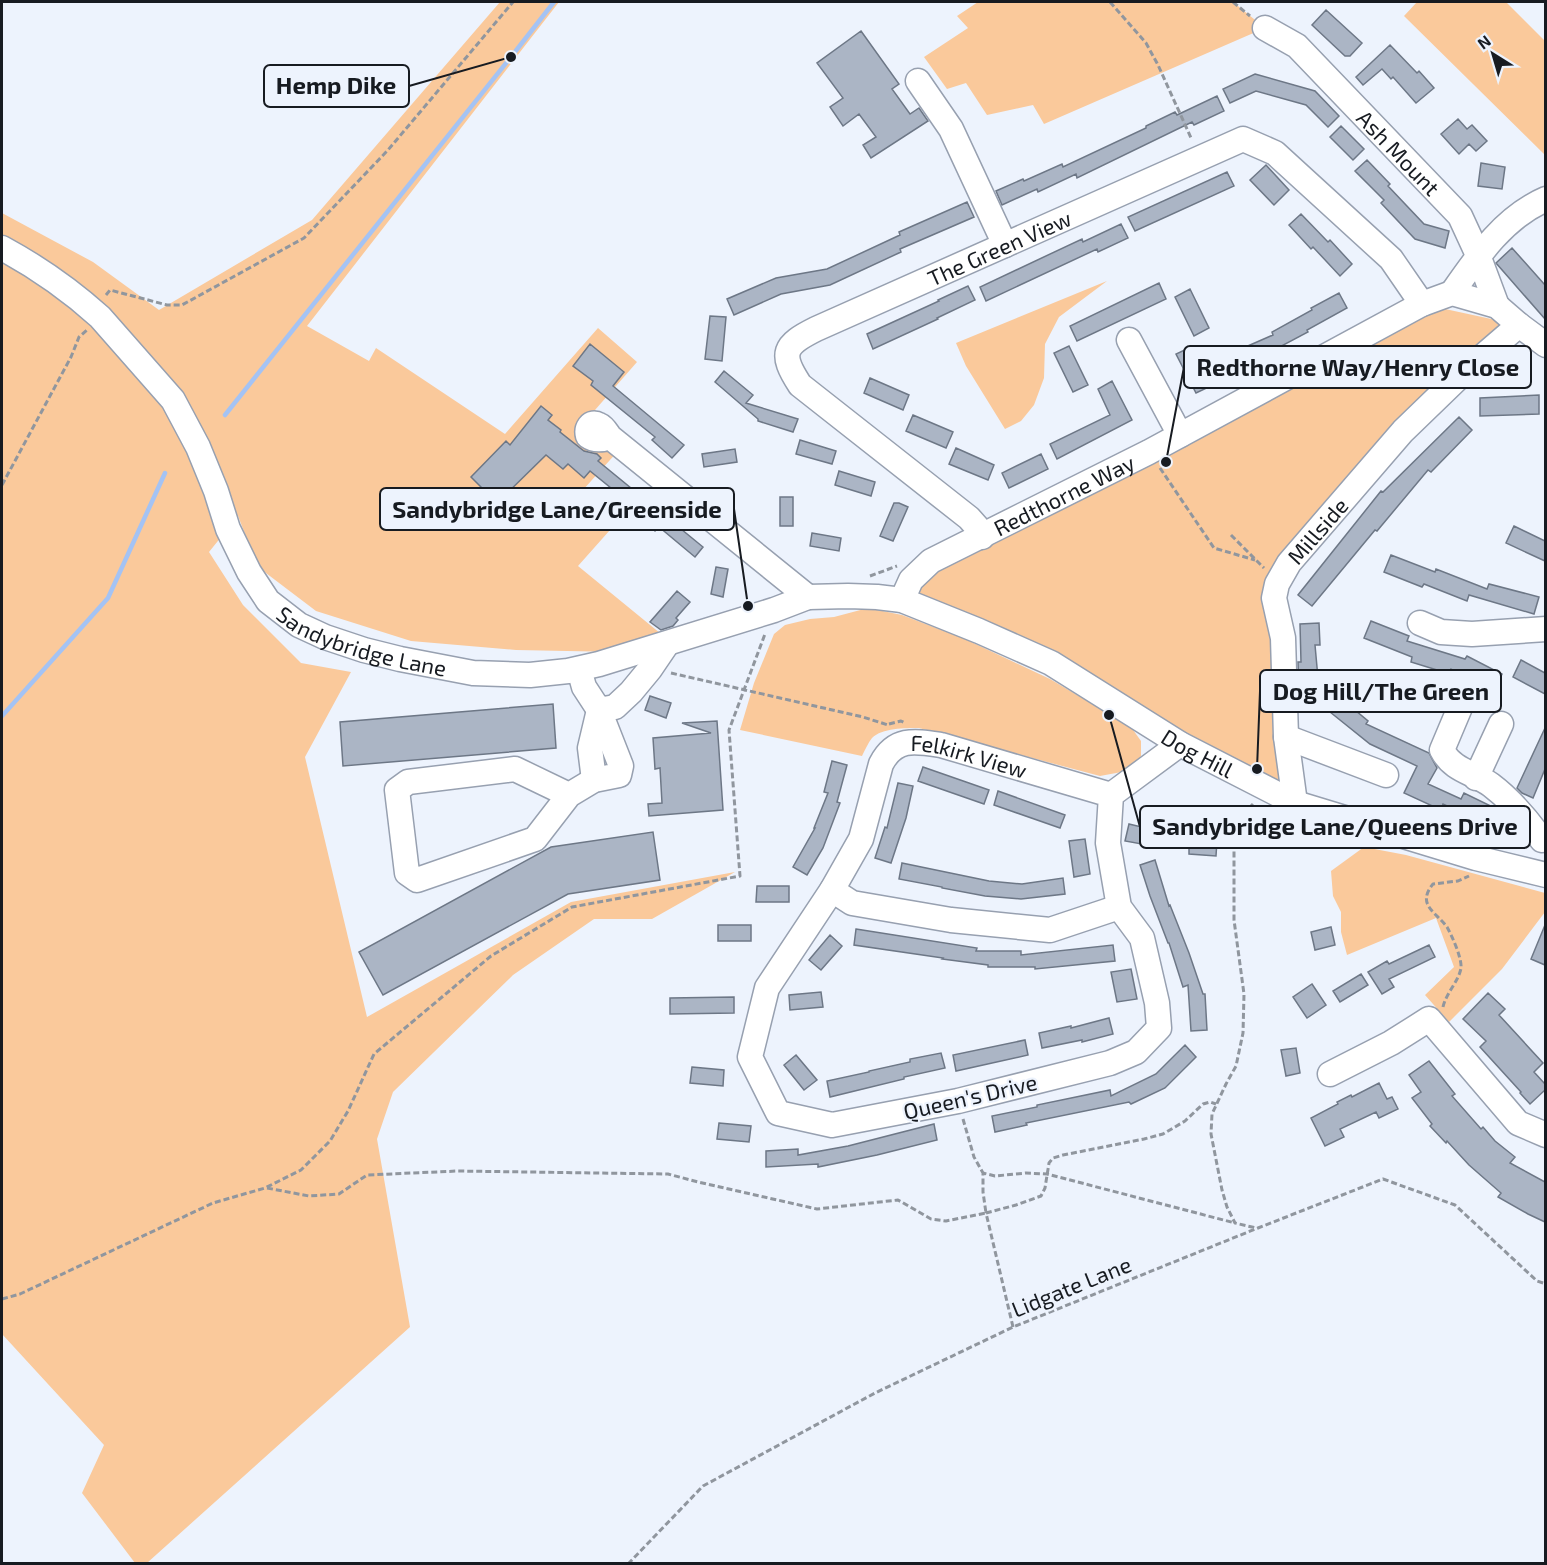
<svg xmlns="http://www.w3.org/2000/svg" width="1547" height="1565" font-family="'Exo 2',sans-serif">
<style>
.green{fill:#fac99b}
.lines{fill:none;stroke-linecap:round;stroke-linejoin:round}
.stream{stroke:#a4c3f4;stroke-width:4.5}
.building{fill:#abb5c5;stroke:#6d7786;stroke-width:1.5}
.minor-casing{stroke:#97a0b0;stroke-width:27}
.path{stroke:#90969e;stroke-width:3;stroke-dasharray:6 3;stroke-linecap:butt}
.minor{stroke:#fff;stroke-width:24}
.labels{text-anchor:middle;dominant-baseline:central;stroke-width:4.5;stroke-linejoin:round;paint-order:stroke}
.street-label{font-size:22px;fill:#171b21;stroke:#edf3fd}
.leader{fill:none;stroke:#171b21;stroke-width:2}
.callout-dot{fill:#171b21;stroke:#edf3fd;stroke-width:2}
.callout{fill:#edf3fd;stroke:#171b21;stroke-width:2}
.callout-label{font-size:24px;text-anchor:middle;font-weight:bold;fill:#171b21}
</style>
<rect width="100%" height="100%" fill="#edf3fd"/>
<path class="green" d="M500,2H559L307,326L369,361L376,348L505,434L598,328L637,362L595,410L628,440L573,501L610,530L578,566L666,638L618,652L516,650L411,641L316,611L258,567L238,516L209,552L243,605L301,663L351,672L305,757L367,1017L571,902L735,872L652,919H594L513,975L393,1092L377,1139L410,1327L147,1563H135L82,1493L104,1445L2,1334V213L93,262L159,310L312,220Z
M978,2H1233L1265,28L1044,124L1033,105L987,115L966,83L947,89L924,57L968,28L957,16Z
M1417,2H1506L1545,41V153L1544,154L1404,16Z
M1107,281L1059,317L1045,344L1044,378L1034,405L1021,421L1005,429L966,366L956,343Z
M1422,304L1519,325L1462,374L1277,583L1295,803L1051,663L902,600L911,580Z
M868,608L902,615L965,639L1050,679L1131,727L1141,741V756L1127,771L1100,776L919,728C905,728 882,728 872,738C868,743 865,750 862,756L740,730L754,683L774,634L785,625L810,619L834,617Z
M1364,847L1406,855L1545,893V912L1502,969L1449,1022L1425,995L1454,967L1436,918L1347,955L1341,932V912L1333,896L1331,871Z"/>
<g class="lines">
<path class="stream" d="M225,415L511,57L554,2
M2,716L108,598L165,473"/>
</g>
<path class="building" d="M1326,10L1362,43L1350,56H1345L1312,25Z
M861,31L899,84L892,89L910,114L919,108L928,121L871,158L863,145L876,137L859,114L843,126L830,107L843,98L817,63Z
M1390,45L1417,73L1419,71L1434,88L1416,103L1393,77L1391,79L1382,69L1363,85L1356,77Z
M1255,74L1315,91L1339,116L1328,127L1306,105L1256,91L1230,103L1223,89Z
M1217,96L1224,111L1194,125L1192,122L1077,178L1076,174L1038,192L1037,189L1002,205L996,191L1023,179L1024,181L1062,164L1063,167L1146,128V126L1175,112L1177,115Z
M1458,119L1467,129L1472,125L1487,141L1476,151L1469,144L1459,154L1441,134Z
M1341,126L1364,149L1353,160L1330,137Z
M1367,160L1390,184L1388,186L1424,224L1449,231L1445,248L1415,239L1381,203L1384,200L1355,171Z
M1481,163L1505,167L1502,189L1478,186Z
M1266,165L1289,190L1274,205L1250,180Z
M1227,172L1234,186L1135,231L1128,217Z
M967,202L974,217L900,249L901,252L830,285L781,294L734,315L727,299L776,278L827,269L900,235L899,232Z
M1301,214L1328,242L1330,240L1352,264L1340,276L1313,247L1311,249L1289,225Z
M1121,224L1128,238L1098,252L1097,249L986,301L980,287L1082,239L1083,242Z
M1512,248L1545,285V319L1496,263Z
M1159,283L1166,299L1077,341L1070,326Z
M968,286L975,300L937,318L938,319L873,349L867,334L939,301L938,300Z
M1190,289L1209,328L1194,336L1175,297Z
M1339,293L1347,308L1307,330L1308,332L1270,352L1271,354L1231,371L1225,356L1273,335L1272,332L1312,310L1311,308Z
M710,316L726,317L722,361L705,359Z
M590,344L624,372L613,386L684,445L672,458L652,440L655,437L591,385L593,381L573,366Z
M1069,346L1088,385L1073,392L1054,353Z
M1191,347L1211,386L1196,393L1176,354Z
M724,371L753,395L746,403L798,419L793,432L758,421V419L715,382Z
M870,378L909,395L903,410L864,393Z
M1112,381L1132,420L1057,459L1050,444L1110,415L1098,389Z
M1539,395V414L1480,416V398Z
M541,406L552,415L548,420L561,430L560,432L584,451L597,454L601,458L598,461L703,547L695,557L659,527L655,531L636,513L638,510L590,471L584,478L568,464L563,469L546,455L497,503L471,477L506,441L510,445Z
M913,415L953,432L946,448L906,431Z
M1459,417L1472,430L1431,472L1428,470L1377,531L1375,530L1312,606L1298,595L1381,491L1383,492Z
M800,440L836,451L832,464L796,454Z
M956,448L994,465L988,480L949,464Z
M735,449L737,462L704,467L702,454Z
M1041,454L1048,469L1009,488L1002,473Z
M839,471L875,482L871,496L835,485Z
M780,497H793V526H780Z
M894,503H899L908,507L893,541L880,536Z
M1514,526L1545,541V561L1506,543Z
M812,533L841,538L839,551L810,546Z
M1391,555L1435,572L1436,569L1487,589L1489,584L1539,597L1534,614L1469,595L1467,601L1424,584L1422,587L1384,572Z
M716,567L728,569L723,597L711,594Z
M677,591L690,602L676,618L678,620L673,626L661,630L650,622Z
M1371,621L1409,636L1407,641L1465,659L1467,656L1502,674L1494,691L1451,669L1450,674L1411,662L1412,657L1364,638Z
M1319,623L1320,645H1315L1319,689L1299,691L1298,662H1301L1300,624Z
M1521,660L1545,673V694L1513,677Z
M1331,690L1368,721L1366,724L1429,753L1437,768L1428,784L1461,799L1464,793L1497,809L1500,812L1493,827L1443,804L1441,810L1404,793L1417,766L1370,744L1330,712L1320,703Z
M650,696L671,703L666,718L645,710Z
M553,704L556,748L343,766L340,722Z
M717,721L723,810L649,816L648,804L662,803L660,768L655,769L653,738L711,733L682,723Z
M1545,728V769L1533,798L1522,793L1517,788Z
M832,761L847,765L837,802L840,803L823,848L807,875L793,867L815,828H814L828,793L824,792Z
M923,767L989,790L984,804L918,781Z
M898,783L913,786L906,818L891,863L875,858L885,827L887,828Z
M998,791L1065,815L1060,828L994,805Z
M1129,824L1150,829L1147,845L1125,841Z
M1194,824L1218,825L1216,856L1189,854V846H1184L1185,831H1194Z
M653,832L660,880L568,894L383,995L359,952L551,847Z
M1085,839L1090,874L1074,877L1069,841Z
M1155,860L1169,906L1170,905L1189,953L1203,994H1205L1207,1030L1191,1031L1188,985L1183,987L1169,943H1168L1150,896L1140,865Z
M902,863L989,881L1022,884L1063,878L1065,894L1021,899L985,896L942,888V887L899,879Z
M757,886H789V902H756Z
M718,925H751V941H718Z
M1545,925V965L1531,959Z
M1331,927L1335,945L1315,950L1311,932Z
M856,929L977,948L976,951H1021V955L1113,945L1115,961L1035,969V967H988V965L942,959L943,958L854,945Z
M830,935L842,946L821,970L809,960Z
M1429,945L1435,957L1389,979L1394,987L1382,994L1368,972L1387,961L1389,964Z
M1131,969L1137,999L1117,1002L1111,972Z
M1361,974L1368,985L1340,1002L1333,991Z
M1312,984L1326,1005L1307,1018L1293,997Z
M821,992L823,1007L790,1010L789,995Z
M1488,993L1505,1009L1499,1015L1543,1063L1534,1072L1545,1084V1090L1530,1104L1520,1093L1521,1092L1480,1047L1486,1041L1463,1019Z
M734,997V1013L670,1014V998Z
M1109,1018L1113,1034L1082,1042V1040L1042,1048L1039,1033L1071,1026V1028Z
M1025,1040L1028,1055L956,1071L953,1055Z
M1185,1045L1196,1057L1165,1088L1131,1104L1129,1102L1026,1123L1027,1125L995,1132L992,1116L1037,1107V1105L1110,1090L1111,1096L1156,1074Z
M1296,1048L1300,1073L1286,1076L1281,1050Z
M941,1053L945,1068L904,1077V1079L830,1097L827,1081L869,1072V1071L910,1062V1059Z
M796,1055L817,1080L804,1090L784,1065Z
M1429,1061L1455,1094L1452,1096L1481,1129L1483,1127L1495,1141L1515,1157L1510,1163L1545,1182V1222L1528,1214L1498,1197L1501,1193L1469,1165L1447,1141L1446,1143L1430,1126L1432,1124L1412,1098L1421,1092L1409,1075Z
M692,1067L724,1070L723,1086L690,1083Z
M1379,1083L1387,1099L1392,1097L1398,1109L1379,1118L1376,1112L1340,1129L1344,1137L1325,1146L1311,1118L1338,1104L1337,1102L1351,1095L1352,1097Z
M719,1123L751,1126L749,1142L717,1139Z
M934,1124L937,1140L877,1155L818,1167V1164L766,1167V1151L798,1149V1155L848,1146Z"/>
<g class="lines">
<defs>
<g id="minor">
<path id="s1" d="M1265,28L1297,46L1460,216L1478,255L1497,306"/>
<path d="M918,81L951,129L1005,245"/>
<path id="s2" d="M2,248C37,267 70,290 100,317L173,400L198,447L216,491L228,529L249,572L268,601L299,625L325,637L364,650L400,659L473,673L530,675L568,671L599,664L774,610L808,597L848,596L877,597L902,600L979,631L1051,663L1180,744L1295,803L1476,858L1546,875"/>
<path d="M1452,293C1477,257 1504,217 1546,199"/>
<path d="M1129,340L1180,435"/>
<path d="M610,437C602,440 595,441 588,436C586,429 590,420 599,425C604,427 607,433 610,437L808,597"/>
<path id="s3" d="M982,537L977,527L969,518L800,385C779,353 784,345 816,329L1243,139L1275,153L1391,259L1422,304"/>
<path id="s4" d="M902,600L911,580L931,561L1149,452L1422,304L1452,293L1497,306L1519,325L1546,345"/>
<path d="M1420,623L1441,632L1472,634L1546,629"/>
<path d="M579,669L584,687L599,710L615,707L631,692L650,669L667,644"/>
<path d="M1461,705L1442,750C1453,771 1473,772 1491,785C1511,800 1527,819 1542,840"/>
<path d="M1286,737L1386,775"/>
<path d="M1476,778L1501,724"/>
<path d="M594,780L590,748L599,710"/>
<path d="M569,795L535,839L417,880L407,873L397,790L408,782L515,769L569,795L594,780L619,775L621,766L599,710"/>
<path id="s5" d="M1111,795L1108,843L1119,907L1142,938L1157,1003L1159,1028L1136,1052L1110,1063L958,1101L832,1125L778,1113L750,1057L767,988L832,890L861,839L881,764C895,737 915,741 941,745L1111,795L1180,744"/>
<path id="s6" d="M1295,803L1286,737L1283,638L1274,598L1277,584L1289,563L1403,431L1462,374L1519,325"/>
<path d="M832,890L852,903L951,920L1050,930L1119,907"/>
<path d="M1330,1074L1391,1043L1429,1019L1518,1123L1546,1135"/>
</g>
</defs>
<use href="#minor" class="minor-casing"/>
<path class="path" d="M1110,2L1146,43L1158,65L1192,140
M1233,2L1250,16
M106,295L110,290L167,305H182L304,238L388,150L513,2
M1160,468L1214,548L1255,560
M2,485L71,357L79,337L87,330
M1231,535L1264,568
M870,576L897,566
M671,673L863,717L888,725
M889,724L901,721L905,723
M1253,804L1240,817L1234,834V920L1244,994L1243,1033L1236,1066L1226,1084L1212,1114L1211,1134L1222,1190L1227,1207L1235,1223L1256,1228
M1443,1007C1446,993 1459,981 1461,968C1462,958 1452,936 1447,927C1436,912 1416,905 1433,884L1458,881L1469,876
M963,1119L974,1157L983,1173
M267,1188L309,1196L339,1194L367,1175L458,1171L668,1174L698,1182L817,1209L898,1200L931,1219L946,1221L986,1213L983,1192V1173L995,1176L1026,1173L1047,1174L1235,1223
M2,1299L20,1294L213,1203L265,1188L301,1170L330,1141L348,1111L374,1054L491,956L572,907L740,876L729,730L765,634
M1013,1327L986,1213L1016,1205L1041,1196L1045,1188L1049,1163L1053,1158L1063,1155L1144,1139L1163,1134L1185,1121L1203,1104L1210,1102L1216,1104
M628,1564L703,1486L875,1393L1013,1327L1258,1228L1383,1179L1455,1205L1537,1281L1546,1284"/>
<use href="#minor" class="minor"/>
</g>
<g class="labels">
<g class="street-label">
<text stroke="none"><textPath href="#s1" startOffset="184">Ash Mount</textPath></text>
<text stroke="none"><textPath href="#s3" startOffset="512">The Green View</textPath></text>
<text stroke="none"><textPath href="#s4" startOffset="198">Redthorne Way</textPath></text>
<text stroke="none"><textPath href="#s6" startOffset="288">Millside</textPath></text>
<text stroke="none"><textPath href="#s2" startOffset="558">Sandybridge Lane</textPath></text>
<text stroke="none"><textPath href="#s2" startOffset="1449">Dog Hill</textPath></text>
<text stroke="none"><textPath href="#s5" startOffset="1131">Felkirk View</textPath></text>
<text transform="translate(970 1096) rotate(-13)">Queen's Drive</text>
<text transform="translate(1071 1286) rotate(-22)">Lidgate Lane</text>
</g>
</g>
<path class="leader" d="M511 57L409 86M1166 462L1184 367M748 606L734 509M1257 769L1260 691M1109 715L1140 827"/>
<g class="callout-dot">
<circle cx="511" cy="57" r="6"/>
<circle cx="1166" cy="462" r="6"/>
<circle cx="748" cy="606" r="6"/>
<circle cx="1257" cy="769" r="6"/>
<circle cx="1109" cy="715" r="6"/>
</g>
<g class="callout">
<rect x="264" y="65" width="145" height="42" rx="6"/>
<rect x="1184" y="346" width="347" height="42" rx="6"/>
<rect x="380" y="488" width="354" height="42" rx="6"/>
<rect x="1260" y="670" width="241" height="42" rx="6"/>
<rect x="1140" y="806" width="390" height="42" rx="6"/>
</g>
<g class="callout-label">
<text x="336" y="94">Hemp Dike</text>
<text x="1358" y="376">Redthorne Way/Henry Close</text>
<text x="557" y="518">Sandybridge Lane/Greenside</text>
<text x="1381" y="700">Dog Hill/The Green</text>
<text x="1335" y="835">Sandybridge Lane/Queens Drive</text>
</g>
<rect width="1547" height="1565" fill="none" stroke="#171b21" stroke-width="6"/>
<g transform="translate(1493 54) rotate(323)" stroke="#edf3fd" stroke-width="4.5" paint-order="stroke">
<path d="M0-4.5L10 22L0 15L-10 22Z" fill="#171b21"/>
<text y="-9" font-size="16" font-weight="bold" text-anchor="middle" fill="#171b21">N</text>
</g>
</svg>
